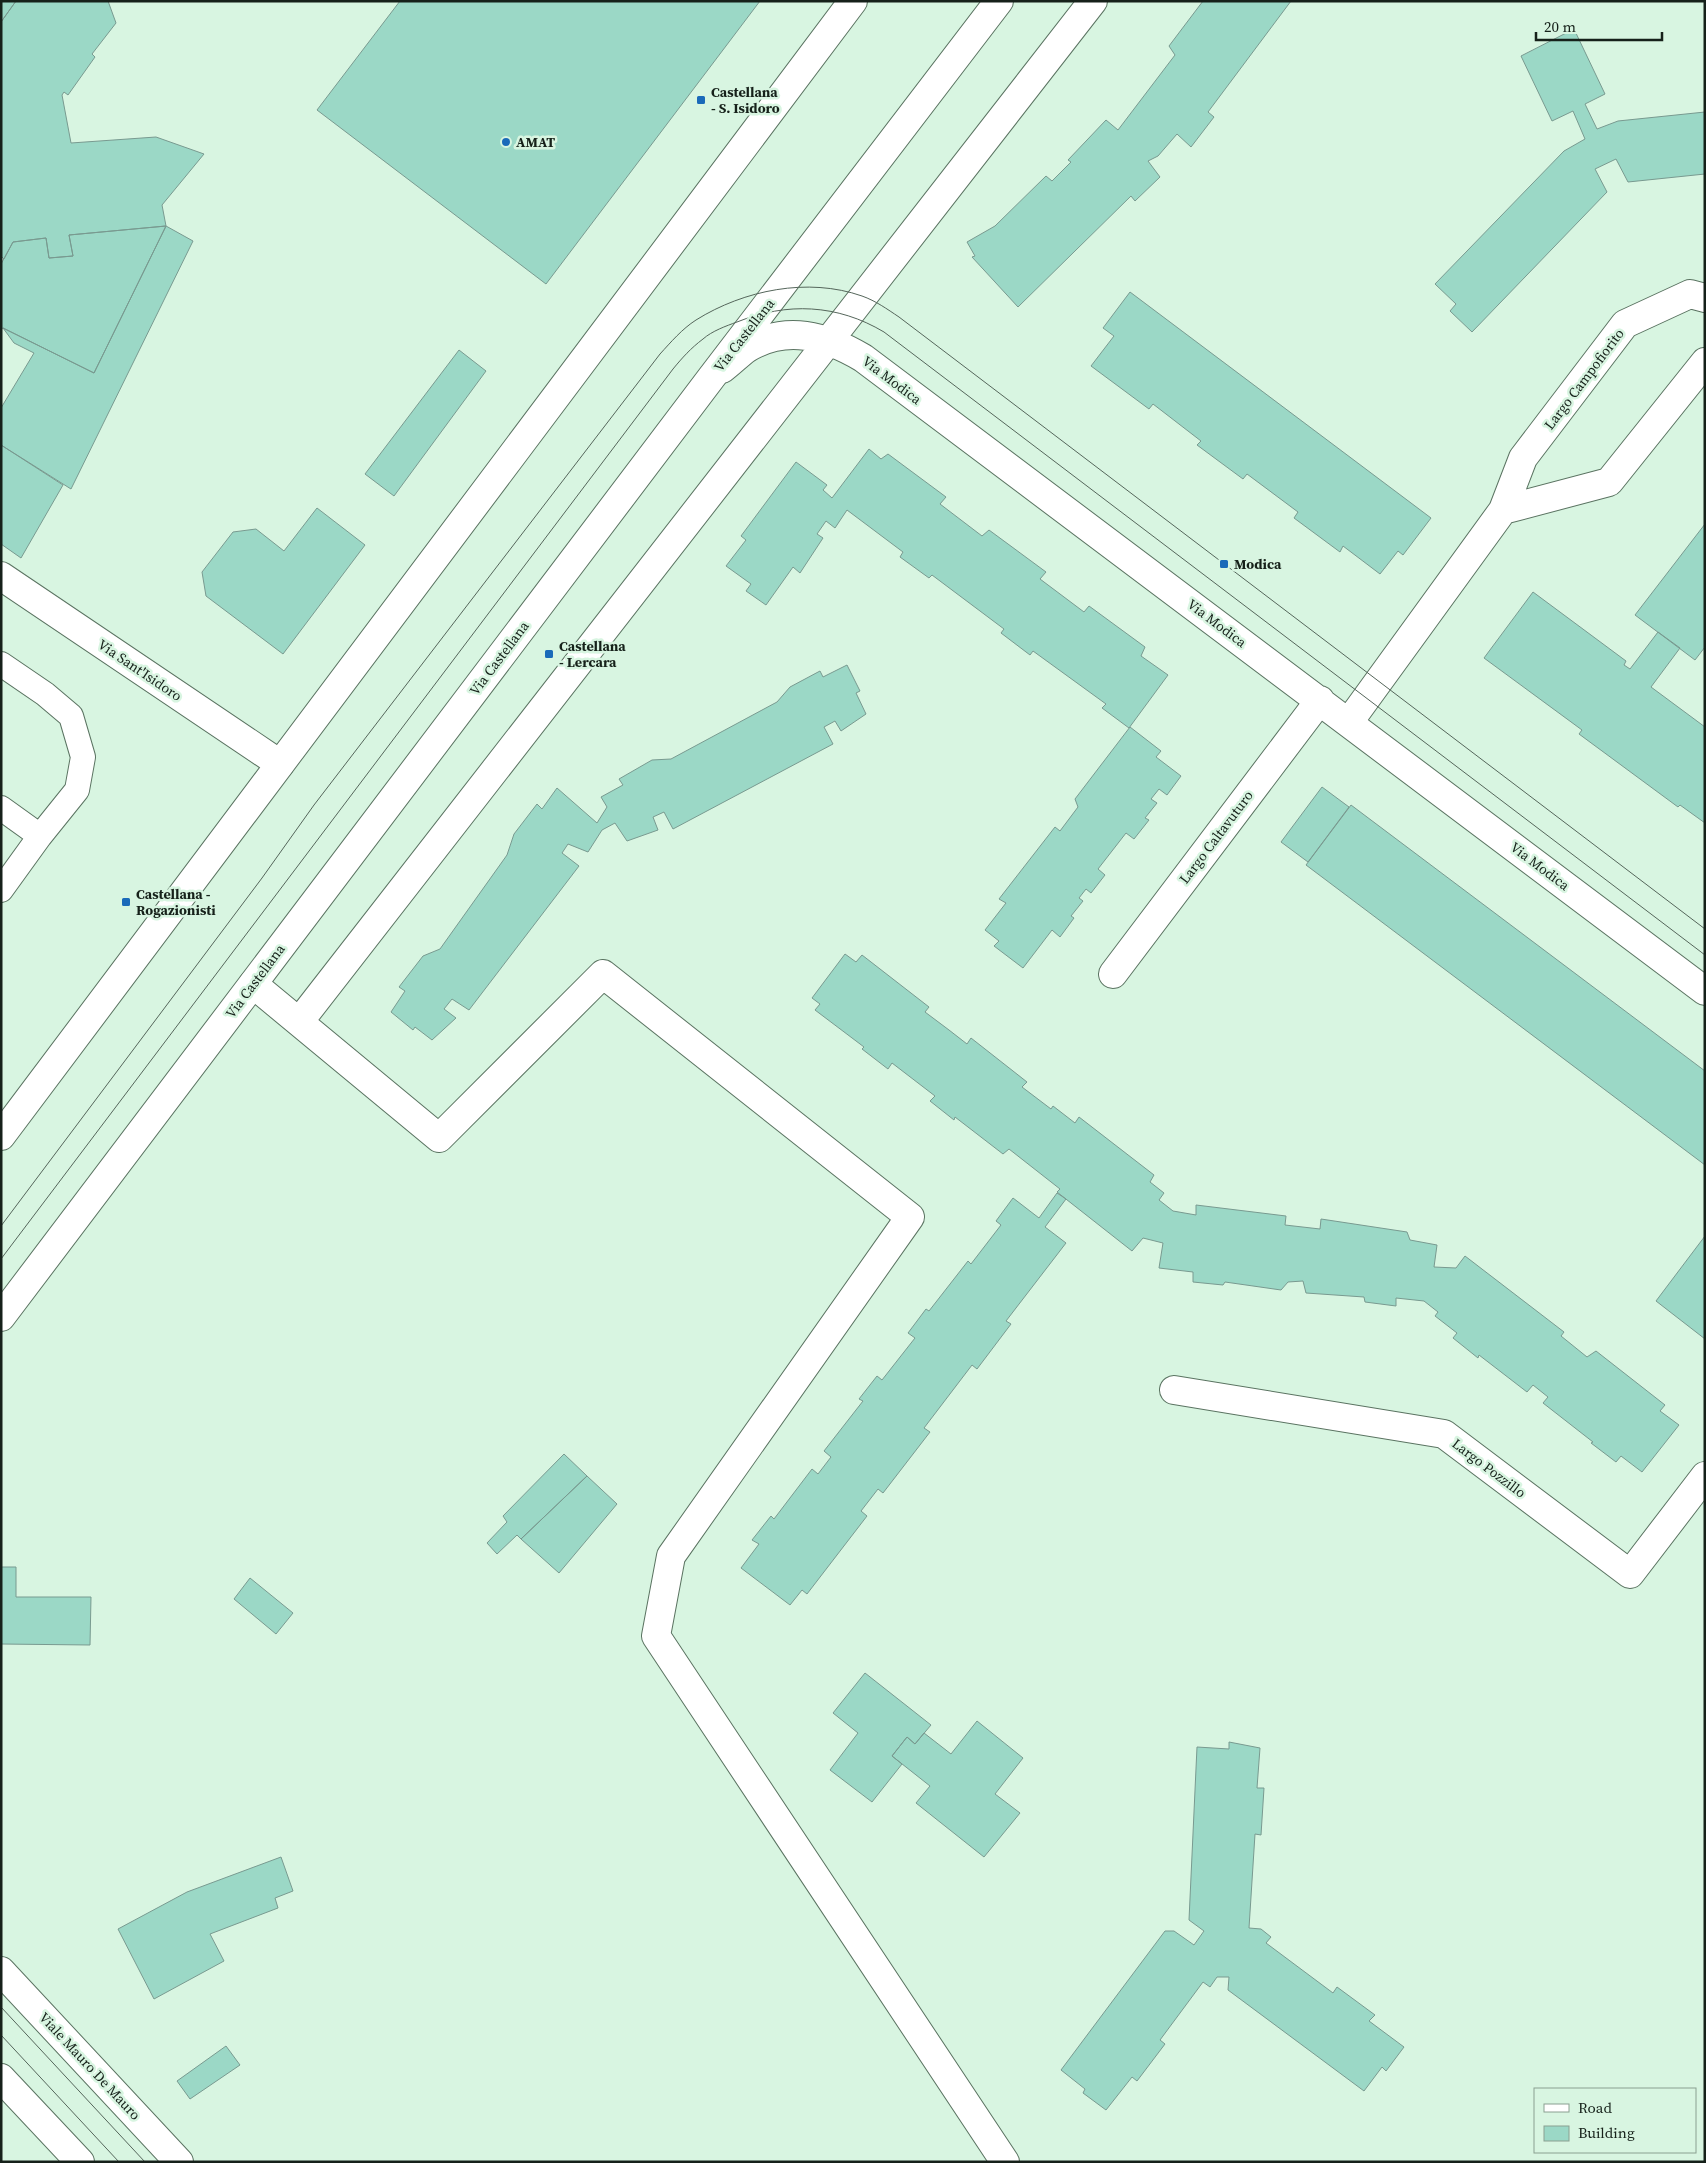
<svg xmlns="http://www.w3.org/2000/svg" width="1706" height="2163" font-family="'Source Serif 4',serif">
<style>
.building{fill:#9bd8c6;stroke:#799a90}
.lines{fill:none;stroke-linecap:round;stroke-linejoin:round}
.lane-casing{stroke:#5a7361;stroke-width:26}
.street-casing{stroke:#5a7361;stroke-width:30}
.secondary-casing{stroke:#5a7361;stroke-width:30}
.lane{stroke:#fff;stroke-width:24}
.street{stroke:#fff;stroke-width:28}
.secondary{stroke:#fff;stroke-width:28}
.tram{stroke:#55665b;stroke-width:1}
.poi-dot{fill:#1a6ab9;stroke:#d8f5e1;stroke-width:2}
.labels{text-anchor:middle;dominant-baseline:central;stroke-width:5;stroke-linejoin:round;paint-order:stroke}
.poi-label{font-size:14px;font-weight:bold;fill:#16211a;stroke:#d8f5e1;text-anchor:start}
.street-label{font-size:14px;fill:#16211a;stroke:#d8f5e1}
</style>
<rect width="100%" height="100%" fill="#d8f5e1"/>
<path class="building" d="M1,1H16L1,22Z
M16,1H108L116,23L92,54L95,57L68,95L64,92L62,95L71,143L156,137L204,154L162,205L166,226L69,235L73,256L49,258L46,238L13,242L4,259L1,256V22Z
M400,1H760L546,284L317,110Z
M1203,1H1291L1208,112L1214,117L1191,147L1177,134L1158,156L1148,161L1160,177L1135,201L1131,196L1018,307L972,257L975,256L967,242L995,226L1046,176L1052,181L1071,162L1068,160L1106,120L1118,130L1175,55L1169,46Z
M1574,29L1605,94L1585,104L1597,129L1618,121L1705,112V174L1628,182L1616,159L1595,169L1607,192L1472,332L1450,311L1456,304L1435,284L1564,151L1585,139L1573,111L1552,121L1521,56Z
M166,226L94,373L3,328L1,329V264L13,242L46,238L49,258L73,256L69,235Z
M166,226L193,241L71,489L1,445V408L34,353L14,343L3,328L94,373Z
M1130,292L1431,518L1403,555L1398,551L1380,574L1343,546L1340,552L1294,518L1298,512L1247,474L1243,479L1197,445L1201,441L1153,404L1149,409L1091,366L1114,336L1103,328Z
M459,350L486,371L394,496L365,474Z
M1,445L63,485L21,558L1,544Z
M869,449L881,459L888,454L946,497L940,504L982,536L989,530L1046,572L1040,579L1084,612L1089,606L1145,647L1141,656L1168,675L1129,728L1102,708L1106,704L1033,651L1030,655L1001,633L1004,629L932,575L929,578L900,557L903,552L847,510L835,528L826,521L817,534L823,538L800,573L793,567L766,605L746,591L751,584L726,566L746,540L741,536L796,462L827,485L823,490L832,498Z
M317,508L365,545L283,654L206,596L202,572L233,532L256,529L284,551Z
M1705,524V647L1695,660L1635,615Z
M1533,592L1626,661L1624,665L1630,669L1658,632L1680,648L1651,687L1705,727V823L1680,805L1678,807L1579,734L1582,730L1484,658Z
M847,665L860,691L856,693L866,714L841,731L835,721L824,727L833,744L673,829L664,812L653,817L658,830L627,841L615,823L602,830L588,852L568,844L562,853L579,866L469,1010L452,999L444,1009L456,1018L432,1040L415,1027L413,1030L391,1012L405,991L399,987L423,956L440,949L507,855L514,834L537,804L542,809L557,788L597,823L607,807L601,797L623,785L619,779L652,760L671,759L777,702L790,687L820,671L823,677Z
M1130,727L1161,751L1156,757L1181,776L1167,795L1159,789L1151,799L1157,803L1145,818L1149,820L1134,839L1126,833L1098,869L1105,875L1091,893L1086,889L1079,898L1083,901L1071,916L1074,918L1060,937L1052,930L1023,968L994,946L999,941L985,930L1006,903L999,899L1055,827L1060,831L1078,807L1075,799Z
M1322,787L1349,807L1308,862L1281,842Z
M1351,805L1705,1071V1165L1306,865Z
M845,954L856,962L862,955L929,1007L925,1012L949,1030L967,1044L971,1038L1027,1082L1022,1087L1051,1109L1053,1106L1075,1123L1079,1117L1154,1175L1150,1182L1164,1193L1159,1200L1173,1211L1196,1215V1205L1286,1216L1285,1225L1320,1229L1321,1219L1407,1232L1410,1240L1437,1245L1434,1267L1456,1268L1465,1256L1564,1332L1561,1336L1587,1357L1596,1351L1665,1405L1660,1411L1679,1425L1642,1472L1621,1456L1616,1462L1591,1443L1593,1442L1543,1403L1548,1397L1533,1385L1527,1392L1479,1355L1478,1358L1453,1338L1457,1333L1435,1316L1438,1312L1424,1301L1396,1298V1306L1365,1302L1364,1297L1306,1293L1303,1281L1288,1282L1281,1290L1225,1282L1223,1285L1193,1282V1272L1159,1268L1163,1243L1143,1238L1132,1251L1057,1192L1060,1189L1009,1149L1003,1154L955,1117L954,1120L930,1101L935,1096L892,1063L888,1069L862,1049L864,1047L815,1010L820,1004L812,998Z
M1057,1193L1066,1199L1045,1227L1066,1243L1006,1321L1011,1324L977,1369L972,1365L924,1428L930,1432L883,1493L878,1489L861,1511L867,1516L807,1594L802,1590L790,1605L741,1568L759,1544L752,1540L771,1516L774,1519L812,1469L818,1474L831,1457L824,1451L863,1401L859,1399L877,1376L882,1380L915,1338L908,1333L926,1309L929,1311L968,1261L971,1264L1001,1225L996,1221L1013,1198L1039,1218Z
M1705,1236V1339L1656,1301Z
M564,1454L587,1476L521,1539L517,1535L497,1554L487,1543L507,1522L503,1516Z
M587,1476L617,1504L559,1573L521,1539Z
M1,1567H16V1597H91L90,1645L1,1644Z
M250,1578L293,1613L276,1634L234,1599Z
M865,1673L931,1725L915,1744L907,1737L892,1756L902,1764L872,1802L830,1770L858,1733L833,1713Z
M977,1721L1023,1758L995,1794L1020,1813L984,1857L916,1803L930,1786L892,1756L907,1737L915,1744L924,1733L951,1754Z
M1229,1742L1260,1748L1257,1788H1264L1261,1835L1255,1834L1249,1928L1261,1929L1271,1937L1266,1943L1333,1993L1337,1987L1375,2015L1369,2021L1404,2047L1386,2071L1382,2067L1364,2091L1228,1990L1229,1977H1217L1210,1987L1203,1982L1160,2040L1165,2044L1137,2081L1132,2077L1106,2110L1083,2093L1085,2089L1061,2070L1165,1931H1174L1194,1945L1204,1931L1189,1920L1197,1747L1229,1749Z
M281,1857L293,1891L275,1898L278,1908L210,1934L224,1961L154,1999L118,1929L187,1892Z
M226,2046L240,2065L190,2099L177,2081Z"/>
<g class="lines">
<defs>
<path id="lane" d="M1,664L45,694L71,716L83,757L77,790L40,836
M1,808L40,836L1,890"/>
<path id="street" d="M722,369C730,363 738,355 746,349C786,324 826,336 863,358L1705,991
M1503,510L1609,482L1705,362
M1,576L280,764
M1349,722L1503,510L1523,458L1625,324L1690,294L1705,298
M1113,974L1320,700
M253,984L439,1138L603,974L910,1217L671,1556L656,1636L1005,2162
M299,1022L1093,1
M1174,1390L1444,1434L1630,1574L1705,1476"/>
<path id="secondary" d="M1,1136L853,1
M1,1317L711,378L999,1
M1,1971L179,2162
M1,2078L80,2162"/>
</defs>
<use href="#lane" class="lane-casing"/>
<use href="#street" class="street-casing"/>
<use href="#secondary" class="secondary-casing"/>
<use href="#lane" class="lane"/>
<use href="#street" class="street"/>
<use href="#secondary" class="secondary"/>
<path class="tram" d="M1,1226L262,878L314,805L660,354C671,342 682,329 696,320C744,290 808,277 862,296C876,301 887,309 899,317L1705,929
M1,1259L673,369C682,358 691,348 703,339C712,331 726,326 737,322C787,302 837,304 884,332L1705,955
M1,2007L145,2162
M1,2035L119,2162"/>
</g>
<g class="poi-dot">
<rect x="696" y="95" width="10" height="10" rx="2.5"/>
<circle cx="506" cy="142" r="5"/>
<rect x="1219" y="559" width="10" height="10" rx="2.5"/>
<rect x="544" y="649" width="10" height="10" rx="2.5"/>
<rect x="121" y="897" width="10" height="10" rx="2.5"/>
</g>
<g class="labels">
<g class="poi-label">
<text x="711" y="92">Castellana<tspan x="711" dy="16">- S. Isidoro</tspan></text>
<text x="516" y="142">AMAT</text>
<text x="1234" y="564">Modica</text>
<text x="559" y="646">Castellana<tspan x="559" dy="16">- Lercara</tspan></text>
<text x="136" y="894">Castellana -<tspan x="136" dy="16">Rogazionisti</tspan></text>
</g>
<g class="street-label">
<text transform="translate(744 335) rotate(-52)">Via Castellana</text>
<text transform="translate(1584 379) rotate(-53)">Largo Campofiorito</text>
<text transform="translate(892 380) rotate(37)">Via Modica</text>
<text transform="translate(1217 623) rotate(37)">Via Modica</text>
<text transform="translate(499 658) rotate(-53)">Via Castellana</text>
<text transform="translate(140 670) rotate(34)">Via Sant'Isidoro</text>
<text transform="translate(1216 837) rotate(-53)">Largo Caltavuturo</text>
<text transform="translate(1540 866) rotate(37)">Via Modica</text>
<text transform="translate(255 981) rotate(-53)">Via Castellana</text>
<text transform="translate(1489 1468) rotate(37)">Largo Pozzillo</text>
<text transform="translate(90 2066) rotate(47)">Viale Mauro De Mauro</text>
</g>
</g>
<rect width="1706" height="2163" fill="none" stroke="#16211a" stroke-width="5"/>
<rect x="1534" y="2088" width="162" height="65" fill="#d8f5e1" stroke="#8aa091"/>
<rect x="1544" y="2104" width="25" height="8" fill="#ffffff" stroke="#8aa091"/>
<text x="1578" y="2113" font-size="15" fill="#16211a">Road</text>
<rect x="1544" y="2126" width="25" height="15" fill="#9bd8c6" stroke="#8aa091"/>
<text x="1578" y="2138" font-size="15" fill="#16211a">Building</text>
<path d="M1536 32v8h126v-8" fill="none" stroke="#16211a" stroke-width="2.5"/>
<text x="1544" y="32" font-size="15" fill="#16211a" stroke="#d8f5e1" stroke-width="4" paint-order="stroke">20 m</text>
</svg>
